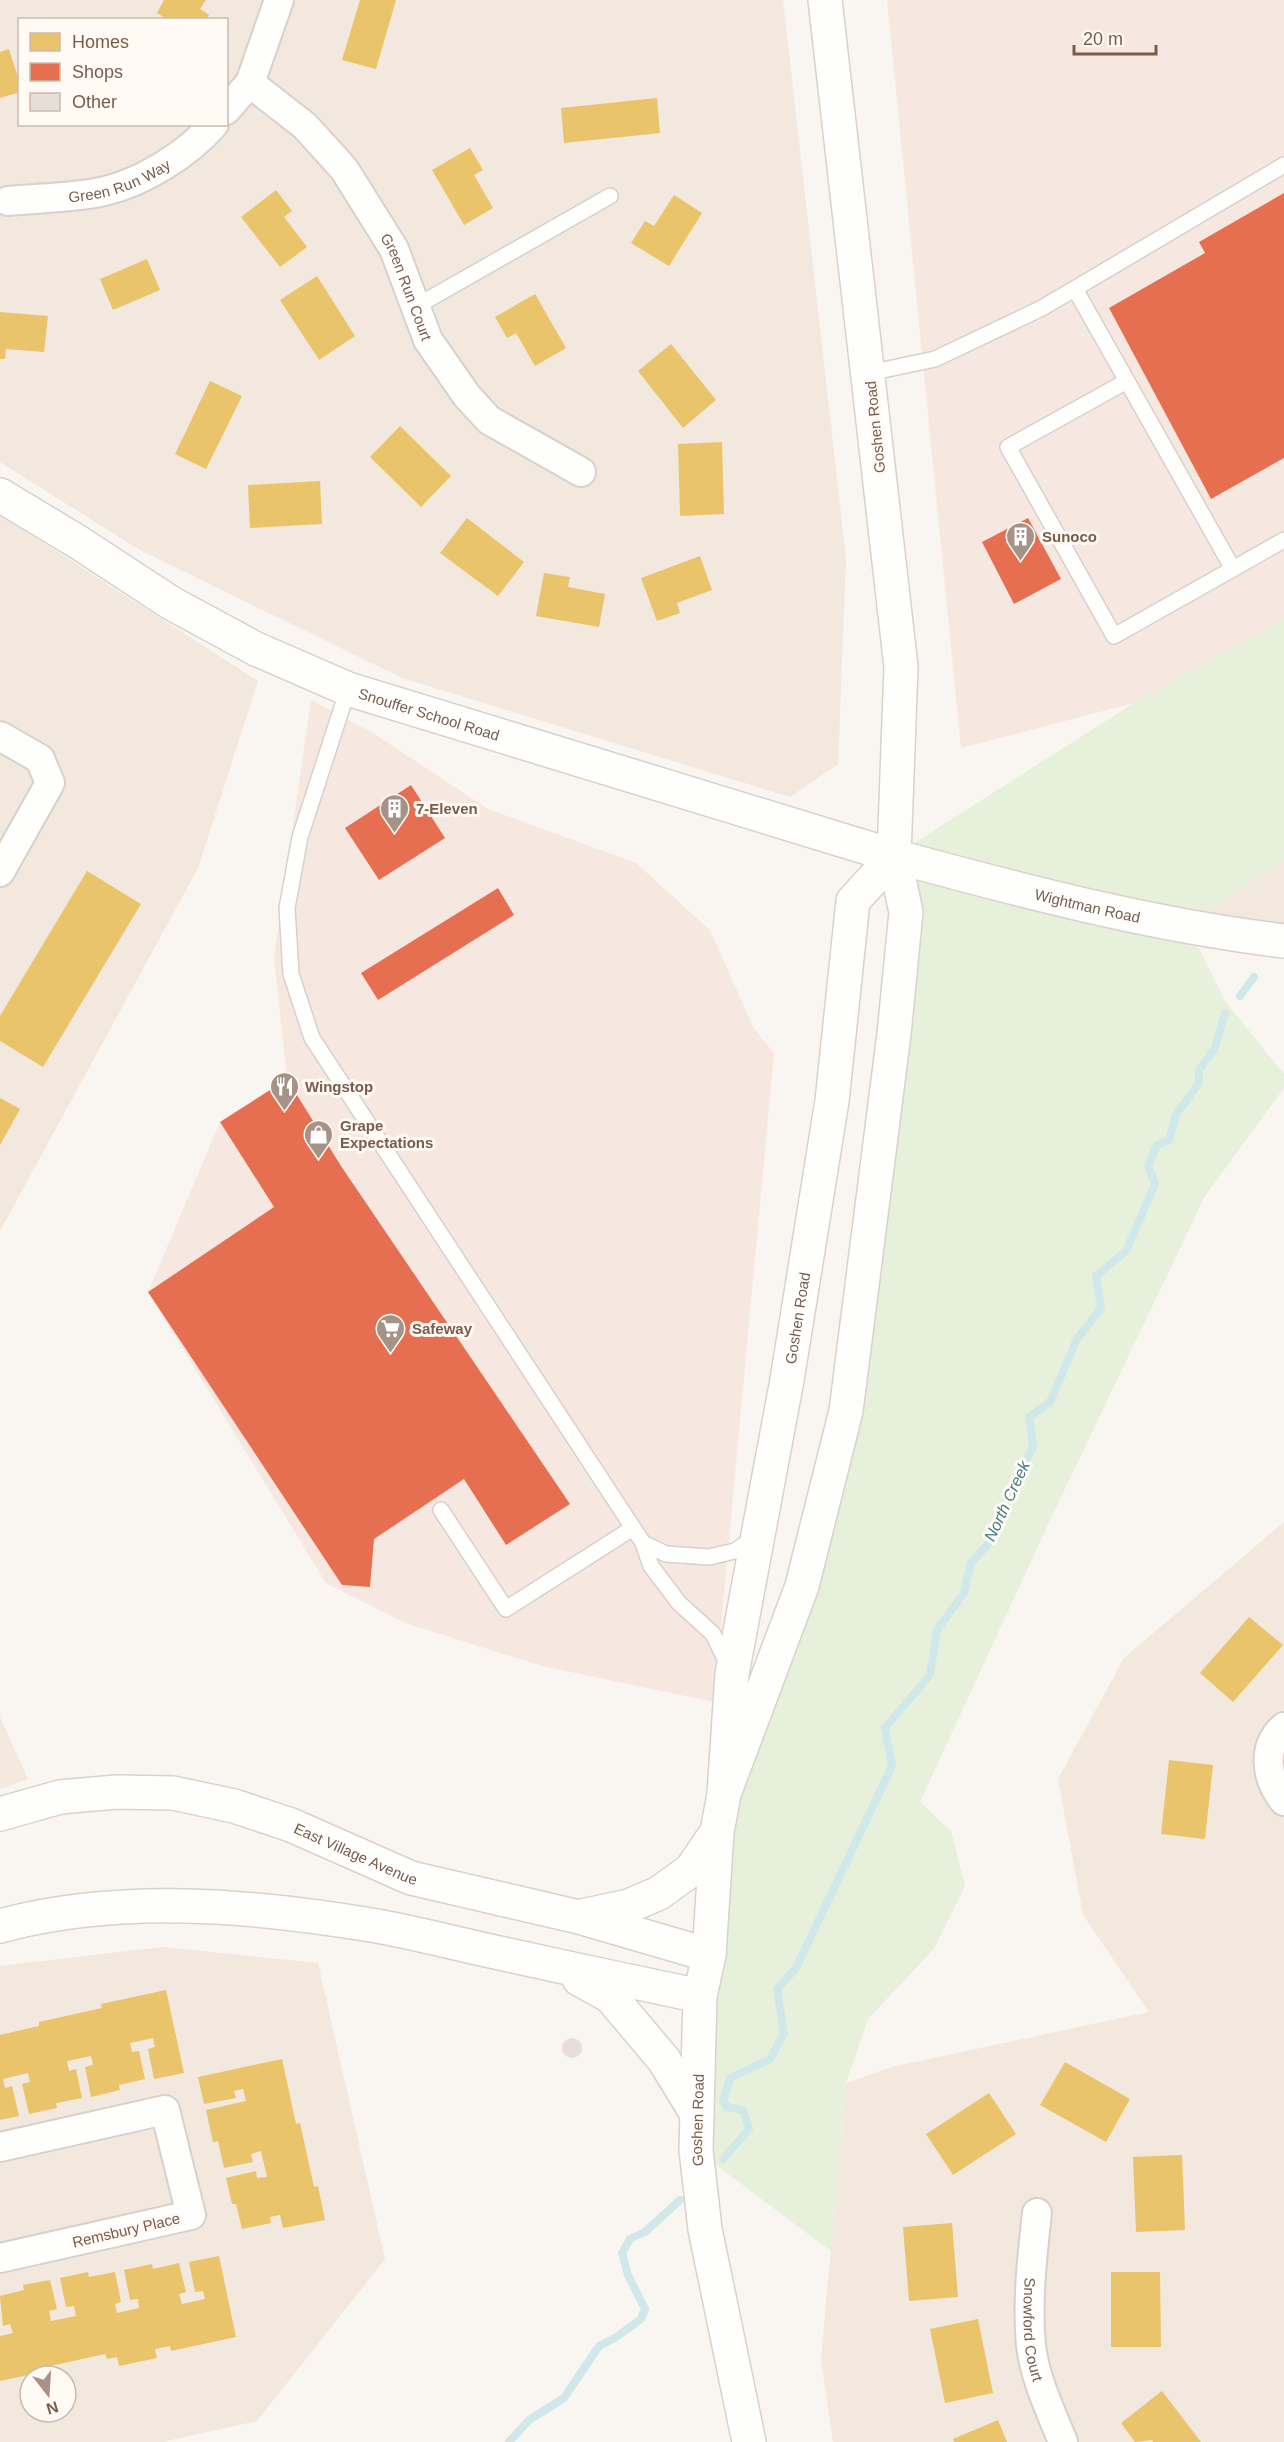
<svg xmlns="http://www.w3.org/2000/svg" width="1284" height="2442" font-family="Arial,sans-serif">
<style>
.residential{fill:#f2e8de;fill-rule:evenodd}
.commercial{fill:#f6e8e1}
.green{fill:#e7f0db}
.homes{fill:#e9c46a}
.shops{fill:#e76f51}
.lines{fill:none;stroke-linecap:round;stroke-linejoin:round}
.stream{stroke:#d0e8ea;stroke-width:8}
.building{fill:#e6ded7}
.lane-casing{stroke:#d7d1cb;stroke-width:18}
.street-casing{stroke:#d7d1cb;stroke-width:32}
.secondary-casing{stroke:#d9d2cb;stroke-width:36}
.lane{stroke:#fefefd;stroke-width:15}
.street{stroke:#fefefd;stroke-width:28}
.secondary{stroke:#fefefd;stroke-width:33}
.labels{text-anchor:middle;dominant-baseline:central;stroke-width:6;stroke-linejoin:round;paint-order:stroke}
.street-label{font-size:15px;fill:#7a5c4d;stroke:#fffaf3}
.poi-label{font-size:15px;font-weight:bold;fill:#7a5c4d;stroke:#fffaf3;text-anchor:start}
.water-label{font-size:16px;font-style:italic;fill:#437c86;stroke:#fffaf3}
</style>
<rect width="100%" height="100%" fill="#f9f5f0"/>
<path class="residential" d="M0,0H783L846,559L838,764L790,797L402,678L138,549L0,462ZM20,20H226V124H20Z
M0,515L258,681L198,868L0,1231Z
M1284,860V940L1187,925Z
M1284,1522V2442H833L821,2359L846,2083L892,2067L1149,2012L1083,1915L1058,1779L1124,1658Z
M0,1717L28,1779L0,1789Z
M162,1947L318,1963L385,2259L257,2421L162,2442H0V1966ZM30,2376H66V2412H30Z"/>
<path class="commercial" d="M887,0H1284V618L1134,703L961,748Z
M311,700L373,733L488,809L636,863L710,930L754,1029L774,1053L714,1702L542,1666L405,1623L326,1583L148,1292L220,1122L287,1079L274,957Z"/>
<path class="green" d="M1284,618V860L1187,925L1225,1001L1284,1074V1088L1205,1196L1050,1520L920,1802L951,1831L965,1886L933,1950L868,2019L846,2083L831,2251L696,2150L717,1832L802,1586L894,1034V856L1134,703Z"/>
<path class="homes" d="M164,0H206L200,9L209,15L206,20H168L157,13Z
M360,0H396L376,69L342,60Z
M9,49L20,84V92L0,98V52Z
M657,98L660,133L564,143L561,108Z
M470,148L483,170L474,175L493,208L464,225L432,170Z
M276,190L292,211L284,217L307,247L280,267L241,217Z
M674,195L702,213L669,266L631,243L645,221L654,226Z
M147,259L160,290L113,310L100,279Z
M317,276L355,336L319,360L280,300Z
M535,294L566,348L535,366L516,333L507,338L495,317Z
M0,312L48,316L44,352L6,349L5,359H0Z
M671,344L716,400L683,428L638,371Z
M210,381L242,396L206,469L175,454Z
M400,426L451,476L421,507L370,457Z
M722,442L724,514L680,516L678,444Z
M320,481L322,524L250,528L248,485Z
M467,518L524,562L498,596L440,553Z
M700,556L712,590L677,603L680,613L657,621L641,578Z
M544,573L570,577L568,587L605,594L599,627L536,616Z
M87,871L141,904L43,1067L0,1041V1016Z
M0,1098L20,1109L0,1145Z
M1249,1617L1283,1645L1233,1702L1200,1673Z
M1169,1760L1213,1765L1205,1839L1161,1834Z
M166,1990L184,2073L154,2079L148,2049L155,2047L153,2038L130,2043L132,2052L139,2051L145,2079L119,2085L120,2090L91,2097L85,2067L93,2065L91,2056L67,2061L69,2071L76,2069L82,2098L56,2103L57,2108L29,2114L22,2084L30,2082L28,2073L3,2079L5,2088L12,2086L19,2116L0,2120V2035L39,2026V2022L102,2008L101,2004Z
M282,2059L296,2124L300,2123L314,2187L318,2186L325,2220L283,2228L280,2215L270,2217L271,2223L242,2229L236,2204H232L226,2178L256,2171L257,2178L267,2177L261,2151L251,2154L253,2162L224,2168L218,2141L213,2142L206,2110L246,2101L243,2089L234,2091L236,2098L204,2104L198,2077Z
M1065,2062L1130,2099L1106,2142L1040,2105Z
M989,2093L1016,2134L953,2175L926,2134Z
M1182,2155L1185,2230L1136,2232L1133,2157Z
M952,2223L958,2297L909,2301L903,2227Z
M219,2256L236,2337L171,2351L170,2346L155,2349L157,2358L119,2366L117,2357L107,2359L105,2354L41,2368L42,2372L0,2381V2336L13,2333L10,2324L3,2326L0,2296L24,2290L23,2285L50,2280L57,2309L49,2311L51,2321L76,2316L74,2306L66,2307L60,2278L88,2272L89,2277L115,2272L121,2302L115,2304L117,2313L139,2308L138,2299L130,2300L124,2270L152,2264L153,2269L179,2263L186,2292L179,2294L182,2304L205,2299L203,2291L195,2292L189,2262Z
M1111,2272H1160L1161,2347H1111Z
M978,2319L993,2393L945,2403L930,2329Z
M1162,2391L1201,2442H1153L1152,2440L1135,2442L1121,2423Z
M998,2420L1007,2442H954L953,2439Z"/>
<path class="shops" d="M1284,193V458L1211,499L1109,308L1205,253L1199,242Z
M1028,518L1061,579L1014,604L982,542Z
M411,785L445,838L379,880L345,828Z
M498,888L514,915L378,1000L361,973Z
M287,1079L341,1166L570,1504L506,1545L464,1479L374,1539L370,1587L342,1585L148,1292L274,1207L220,1122Z"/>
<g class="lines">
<path class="stream" d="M1240,996L1254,977
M723,2159L749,2129L743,2110L727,2107L723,2101L730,2078L770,2059L784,2033L777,1989L796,1968L892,1766L885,1728L930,1675L937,1630L964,1593L971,1563L992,1540L1008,1497L1033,1447L1029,1417L1050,1402L1077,1339L1101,1308L1096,1276L1126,1251L1155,1184L1148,1165L1157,1145L1169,1140L1176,1115L1199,1083V1070L1215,1048L1225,1013
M509,2442L529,2420L564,2398L599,2346L615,2338L641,2319L645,2309L628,2275L622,2253L630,2239L645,2232L680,2200"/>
</g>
<path class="building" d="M562 2048a10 10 0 1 1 20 0a10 10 0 1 1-20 0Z"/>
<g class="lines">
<defs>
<path id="lane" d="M1075,289L1233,569
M415,307L610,196
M869,373L935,359L1042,308L1284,165
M1127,381L1008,447L1114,636L1284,540
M348,689L300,837L287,908L291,974L312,1038L643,1543L651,1566L679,1603L713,1634L728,1665
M441,1510L506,1609L633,1528
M643,1543L666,1554L709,1557L735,1551L755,1537"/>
<g id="street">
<path id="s1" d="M250,83L305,126L344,169L394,249L428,340L467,396L489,420L581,472"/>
<path d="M226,110L250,83L279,0"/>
<path id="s2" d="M8,201C38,198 76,198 105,191C143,182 188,154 214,124"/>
<path d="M0,736L40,759L50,783L0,872"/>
<path d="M1284,1727C1261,1747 1266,1779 1284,1801"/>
<path d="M0,2147L165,2110L191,2215L0,2258"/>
<path id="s3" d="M1037,2213C1032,2257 1027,2302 1031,2346C1035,2379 1051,2412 1063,2442"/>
</g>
<g id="secondary">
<path id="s4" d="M0,495L78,542L171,603L256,649L348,689L894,856C1022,891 1151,925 1284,941"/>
<path d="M724,1794L802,1586L846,1411L894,1034L906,912L894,856L901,667L825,0"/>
<path id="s5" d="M0,1814L60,1797L116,1792L173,1793L234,1806L291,1825L411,1878L579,1917L709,1955"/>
<path d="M582,1916L629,1906L659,1893L691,1870L716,1833"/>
<path d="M0,1926C119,1894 251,1905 371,1925C412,1932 454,1943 495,1952C563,1967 632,1982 700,1996"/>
<path d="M579,1979L610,1996L664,2060L697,2114"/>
<path id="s6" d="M749,2442L705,2229L696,2150L700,1996L709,1955L717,1832L724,1794L732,1674L787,1380L832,1101L853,901L894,856"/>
</g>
</defs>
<use href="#lane" class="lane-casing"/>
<use href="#street" class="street-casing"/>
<use href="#secondary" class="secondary-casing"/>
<use href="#lane" class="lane"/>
<use href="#street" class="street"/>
<use href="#secondary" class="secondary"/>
</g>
<defs>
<symbol id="building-pin" viewBox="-11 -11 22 30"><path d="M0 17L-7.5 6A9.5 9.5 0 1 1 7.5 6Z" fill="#a69286" stroke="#fffaf3"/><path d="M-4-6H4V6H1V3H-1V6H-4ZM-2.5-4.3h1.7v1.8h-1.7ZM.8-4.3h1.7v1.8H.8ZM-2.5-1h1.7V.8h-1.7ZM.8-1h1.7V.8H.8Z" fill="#fff"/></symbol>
<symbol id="restaurant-pin" viewBox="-11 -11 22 30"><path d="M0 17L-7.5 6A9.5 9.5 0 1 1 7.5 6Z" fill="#a69286" stroke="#fffaf3"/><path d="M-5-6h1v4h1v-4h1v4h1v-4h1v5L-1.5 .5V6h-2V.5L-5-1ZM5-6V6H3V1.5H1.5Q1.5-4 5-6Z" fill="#fff"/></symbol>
<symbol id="shop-pin" viewBox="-11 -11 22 30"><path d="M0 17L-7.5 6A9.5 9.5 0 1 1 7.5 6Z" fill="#a69286" stroke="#fffaf3"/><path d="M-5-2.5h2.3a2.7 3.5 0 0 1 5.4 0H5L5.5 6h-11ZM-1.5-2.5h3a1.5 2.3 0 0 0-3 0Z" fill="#fff"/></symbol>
<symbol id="supermarket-pin" viewBox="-11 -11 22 30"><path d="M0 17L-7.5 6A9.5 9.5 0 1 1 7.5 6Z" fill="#a69286" stroke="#fffaf3"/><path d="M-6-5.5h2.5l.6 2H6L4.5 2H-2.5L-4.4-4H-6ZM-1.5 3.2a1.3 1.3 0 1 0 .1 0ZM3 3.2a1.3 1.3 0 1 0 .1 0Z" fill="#fff"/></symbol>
</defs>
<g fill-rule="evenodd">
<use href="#building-pin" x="1004" y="520" width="33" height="45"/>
<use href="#building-pin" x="378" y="792" width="33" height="45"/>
<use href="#restaurant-pin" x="268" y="1070" width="33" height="45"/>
<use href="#shop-pin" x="302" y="1118" width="33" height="45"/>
<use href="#supermarket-pin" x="374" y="1312" width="33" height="45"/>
</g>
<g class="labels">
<g class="street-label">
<text stroke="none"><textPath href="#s2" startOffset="114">Green Run Way</textPath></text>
<text stroke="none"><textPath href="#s1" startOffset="262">Green Run Court</textPath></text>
<text transform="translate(875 427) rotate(-96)">Goshen Road</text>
<text stroke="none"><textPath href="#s4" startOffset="484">Snouffer School Road</textPath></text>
<text stroke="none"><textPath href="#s4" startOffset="1170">Wightman Road</textPath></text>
<text stroke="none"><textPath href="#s6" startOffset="1137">Goshen Road</textPath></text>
<text stroke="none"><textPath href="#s5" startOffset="369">East Village Avenue</textPath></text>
<text stroke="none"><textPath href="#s6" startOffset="327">Goshen Road</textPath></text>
<text transform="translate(126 2230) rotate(-13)">Remsbury Place</text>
<text stroke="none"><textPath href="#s3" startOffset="117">Snowford Court</textPath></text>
</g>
<g class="poi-label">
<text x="1042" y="536">Sunoco</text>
<text x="416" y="808">7-Eleven</text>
<text x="305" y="1086">Wingstop</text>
<text x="340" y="1125">Grape<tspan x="340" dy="17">Expectations</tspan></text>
<text x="412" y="1328">Safeway</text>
</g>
<g class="water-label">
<text transform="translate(1007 1501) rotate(-65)">North Creek</text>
</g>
</g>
<rect x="18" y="18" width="210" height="108" fill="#fffaf3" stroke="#cabbb1" stroke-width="1.5"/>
<rect x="30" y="33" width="30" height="18" fill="#e9c46a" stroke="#cabbb1" stroke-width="1.5"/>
<text x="72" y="48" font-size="18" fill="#7a5c4d">Homes</text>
<rect x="30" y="63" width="30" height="18" fill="#e76f51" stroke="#cabbb1" stroke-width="1.5"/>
<text x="72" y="78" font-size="18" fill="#7a5c4d">Shops</text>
<rect x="30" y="93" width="30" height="18" fill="#e6ded7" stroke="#cabbb1" stroke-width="1.5"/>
<text x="72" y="108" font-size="18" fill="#7a5c4d">Other</text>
<g transform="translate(48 2394) rotate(163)"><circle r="28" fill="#fffaf3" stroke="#cabbb1" stroke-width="1.5"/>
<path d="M0-4.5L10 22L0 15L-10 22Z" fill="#a69286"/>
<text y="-9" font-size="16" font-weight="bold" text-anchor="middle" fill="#7a5c4d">N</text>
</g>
<path d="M1074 45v9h82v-9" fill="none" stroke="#7a5c4d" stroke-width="3"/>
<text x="1083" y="45" font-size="18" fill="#7a5c4d" stroke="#fffaf3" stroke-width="4.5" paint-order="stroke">20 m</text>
</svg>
